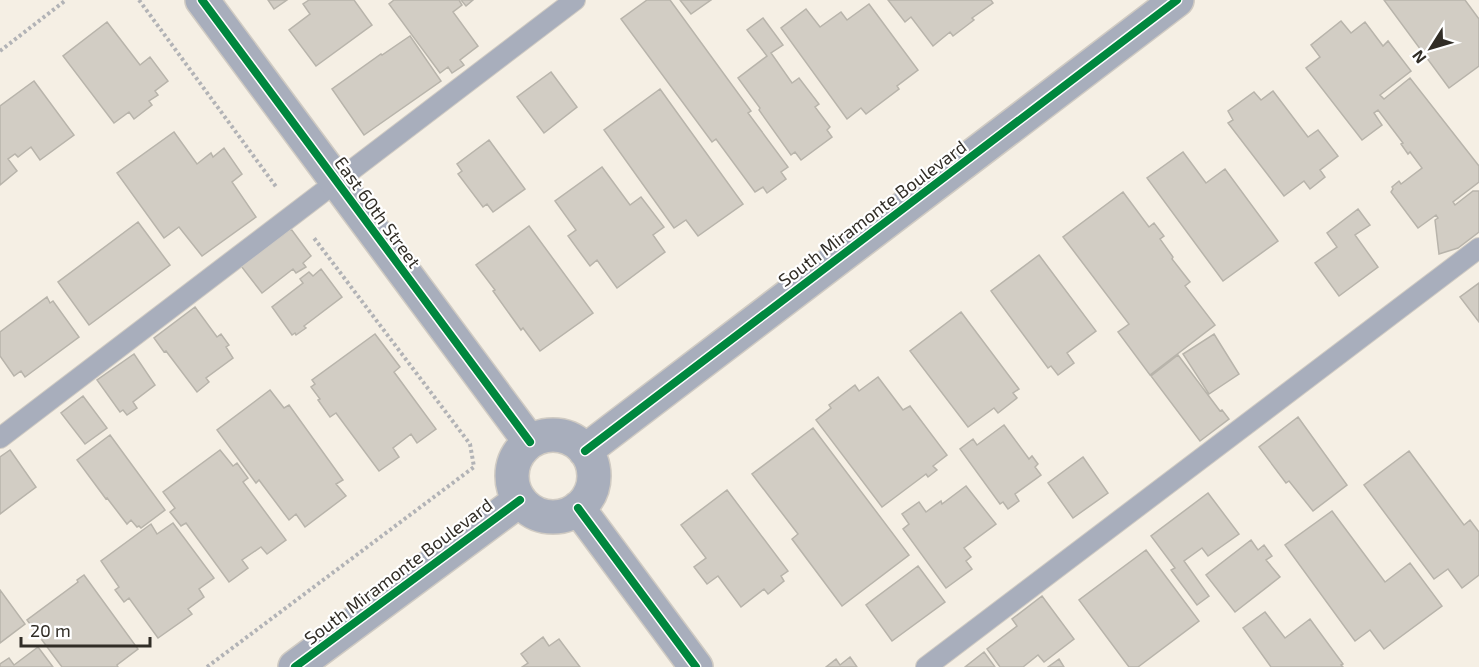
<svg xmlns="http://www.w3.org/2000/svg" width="1479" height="667" font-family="'Exo 2',sans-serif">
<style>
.building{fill:#d2cdc4;stroke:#b8b4ab;stroke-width:1.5}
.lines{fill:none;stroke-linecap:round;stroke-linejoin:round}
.service-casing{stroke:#d0cbc3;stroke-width:22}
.tertiary-casing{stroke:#d0cbc3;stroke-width:36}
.path{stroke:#b2b3b6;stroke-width:4;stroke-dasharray:3 3;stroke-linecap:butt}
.service{stroke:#a8aebc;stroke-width:20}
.tertiary{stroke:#a8aebc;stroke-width:33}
.cycleway-casing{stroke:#fff;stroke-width:11}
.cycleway{stroke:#00873e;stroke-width:8}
.labels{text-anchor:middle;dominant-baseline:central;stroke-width:4.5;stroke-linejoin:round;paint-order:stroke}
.street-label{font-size:18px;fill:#312d26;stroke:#fff}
</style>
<rect width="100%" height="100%" fill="#f5efe4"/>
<path class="building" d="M268,0H287L274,9Z
M309,0H354L372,25L316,66L289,30L310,14L303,4Z
M394,0H459L462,5L453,12L478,46L460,60L464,65L452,73L448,67L440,73L389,4Z
M461,0H473L466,6Z
M647,0H670L751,111L748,113L788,167L781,172L786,179L767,193L763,187L755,192L716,139L712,142L621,19Z
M680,0H711L691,14Z
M888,0H991L993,3L972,18L974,20L953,36L950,32L933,46L911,17L905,22Z
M1384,0H1465L1479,19V66L1449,88Z
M869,4L918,70L897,86L899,89L866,114L861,108L847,119L781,28L806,9L820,27L841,12L847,20Z
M763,18L783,45L771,53L792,83L799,78L819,104L815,107L830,127L827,130L832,137L801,160L795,152L791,155L759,110L760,108L738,78L767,56L747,30Z
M1341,21L1351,33L1365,22L1383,46L1388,41L1411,71L1380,95L1384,99L1410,78L1479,166V182L1453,202L1455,205L1473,191H1479V232L1458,248L1439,254L1435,220L1438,218L1436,215L1418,228L1391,192L1393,189L1392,187L1399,181L1401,184L1422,168L1410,152L1408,154L1401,144L1403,143L1378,110L1374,113L1382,125L1362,140L1306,68L1320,57L1311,45Z
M107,22L140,65L150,57L168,81L155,91L158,95L149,101L152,105L134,119L129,112L114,123L63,56Z
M410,36L441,81L364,135L332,89L381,54L382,55Z
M551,72L577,107L544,133L517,97Z
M34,81L74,135L40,160L31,147L18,157L15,154L8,159L17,171L0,185V106Z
M660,89L743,204L698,236L686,220L674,228L604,130Z
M1273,91L1308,137L1318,130L1338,156L1320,170L1325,177L1310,189L1304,181L1284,196L1228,123L1233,120L1228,111L1254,92L1261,100Z
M174,132L197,164L211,153L213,157L224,148L242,174L232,182L256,217L202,256L179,227L164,238L117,173Z
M489,140L525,189L493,212L487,204L483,207L458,174L462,171L457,164Z
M1183,152L1206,183L1225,169L1278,241L1223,281L1147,178Z
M602,167L630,205L641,197L664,227L653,235L665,252L617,288L597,260L590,266L568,236L576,230L555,201Z
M1123,192L1149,227L1154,223L1164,236L1160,239L1173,257L1172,259L1190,282L1185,286L1215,325L1150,375L1118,332L1129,324L1063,237Z
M1358,209L1370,225L1355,235L1378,267L1339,296L1315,263L1337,247L1327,233Z
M138,222L170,265L89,325L58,282Z
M529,226L593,313L540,351L523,328L521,330L493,291L495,290L476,265Z
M291,229L311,256L303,263L306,267L296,273L293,269L262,293L241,266Z
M1039,255L1096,331L1067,353L1074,363L1058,375L1051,366L1048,368L991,291Z
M321,269L342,297L304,326L306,328L296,335L295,333L292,335L272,307L303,283L300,279L309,272L313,276Z
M1479,283V322L1460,297Z
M47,297L50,303L53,301L79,337L25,377L21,371L14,376L0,356V332Z
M195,307L217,337L221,334L229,345L226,347L233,358L206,378L209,382L197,392L166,351L164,352L154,338Z
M961,312L1019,389L1013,393L1017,398L998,413L994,408L968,427L910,351Z
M375,334L400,367L394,372L436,429L417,443L411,434L393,448L399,457L379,471L336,413L330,417L318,400L320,399L311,387L315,384L312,380Z
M1214,334L1239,374L1209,394L1183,354Z
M134,354L155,385L133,402L137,408L127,415L123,410L120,412L97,380Z
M1178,355L1220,411L1222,410L1229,419L1200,441L1151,376Z
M878,377L903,410L910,406L947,455L933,466L937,470L928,477L926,474L882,507L816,420L831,408L829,405L855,385L859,391Z
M270,390L284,408L289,405L343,480L336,484L346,496L305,527L296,514L289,520L259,480L256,483L217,430Z
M83,396L107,428L85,444L61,413Z
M1298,417L1347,485L1313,511L1289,481L1286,483L1259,447Z
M1004,425L1029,459L1032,456L1038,464L1035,467L1041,475L1015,494L1019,501L1008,509L1003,502L1000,504L960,449L973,439L977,445Z
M813,428L909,555L842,606L792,539L798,534L752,474Z
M110,435L165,510L141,528L139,526L137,527L131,520L127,524L107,498L106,499L77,460Z
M10,450L36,487L0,514V457Z
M220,450L233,466L237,463L248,478L243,482L286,540L267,554L261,547L242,560L248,568L229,582L186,523L181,526L170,512L175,508L163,492Z
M1409,451L1464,525L1470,520L1479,532V575L1462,588L1448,569L1434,579L1364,485Z
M1083,457L1108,493L1073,518L1048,483Z
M966,486L996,524L964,548L971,557L966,561L972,569L946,588L903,529L909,524L902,514L919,502L926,512L941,501L942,504Z
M727,490L788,571L781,576L784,581L768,594L764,589L741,607L718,576L707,584L694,567L706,558L681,525Z
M1208,493L1239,534L1208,556L1202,548L1184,561L1209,596L1197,605L1171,570L1175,568L1151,536Z
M1332,511L1385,582L1410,563L1442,606L1384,649L1370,630L1355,641L1285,545Z
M173,523L214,578L199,589L204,597L188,609L192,614L158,638L129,598L124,602L115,590L119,587L101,561L151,524L157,534Z
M1251,540L1258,550L1264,545L1272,556L1266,560L1280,577L1235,612L1206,575Z
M1146,550L1199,621L1138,667H1129L1079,600Z
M918,566L945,602L892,641L866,605Z
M84,575L138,649L117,665L118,667H62L27,620L78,582L77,580Z
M0,590L25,624L0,643Z
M1042,596L1074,639L1044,662L1038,655L1023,667H1000L987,649L1017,626L1012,619Z
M1265,612L1285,638L1310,619L1343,664L1341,665L1343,667H1271L1243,628Z
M543,637L549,646L559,639L580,667H522L528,663L521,654Z
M38,647L53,667H0V664L9,658L14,665Z
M984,652L995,667H965Z
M850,657L857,667H826L836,659L840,665Z
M1059,659L1064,667H1048Z"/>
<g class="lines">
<defs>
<path id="service" d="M0,438L575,0
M926,667L1479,248"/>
<path id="tertiary" d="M202,0L530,442
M512 476a41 41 0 1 1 82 0a41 41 0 1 1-82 0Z
M585,451L1177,0
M578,508L696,667
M295,667L520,500"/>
</defs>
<use href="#service" class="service-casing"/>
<use href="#tertiary" class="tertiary-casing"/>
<path class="path" d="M139,0L277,188
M0,51L66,0
M207,667L474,467L470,444L314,238"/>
<use href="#service" class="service"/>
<use href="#tertiary" class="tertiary"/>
<defs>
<path id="cycleway" d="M202,0L530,442
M585,451L1177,0
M578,508L696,667
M295,667L520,500"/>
</defs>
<use href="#cycleway" class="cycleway-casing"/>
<use href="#cycleway" class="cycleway"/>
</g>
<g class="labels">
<g class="street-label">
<text transform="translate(378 212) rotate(54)">East 60th Street</text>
<text transform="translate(872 213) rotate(-37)">South Miramonte Boulevard</text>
<text transform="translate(398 571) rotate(-37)">South Miramonte Boulevard</text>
</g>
</g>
<g transform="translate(1431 48) rotate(233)" stroke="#ffffff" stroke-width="4.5" paint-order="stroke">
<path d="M0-4.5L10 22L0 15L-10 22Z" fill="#312d26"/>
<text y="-9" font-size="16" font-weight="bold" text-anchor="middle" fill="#312d26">N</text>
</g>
<path d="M21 637v9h129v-9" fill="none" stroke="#312d26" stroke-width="3"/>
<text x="30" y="637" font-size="18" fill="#312d26" stroke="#ffffff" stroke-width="4.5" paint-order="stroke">20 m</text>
</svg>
